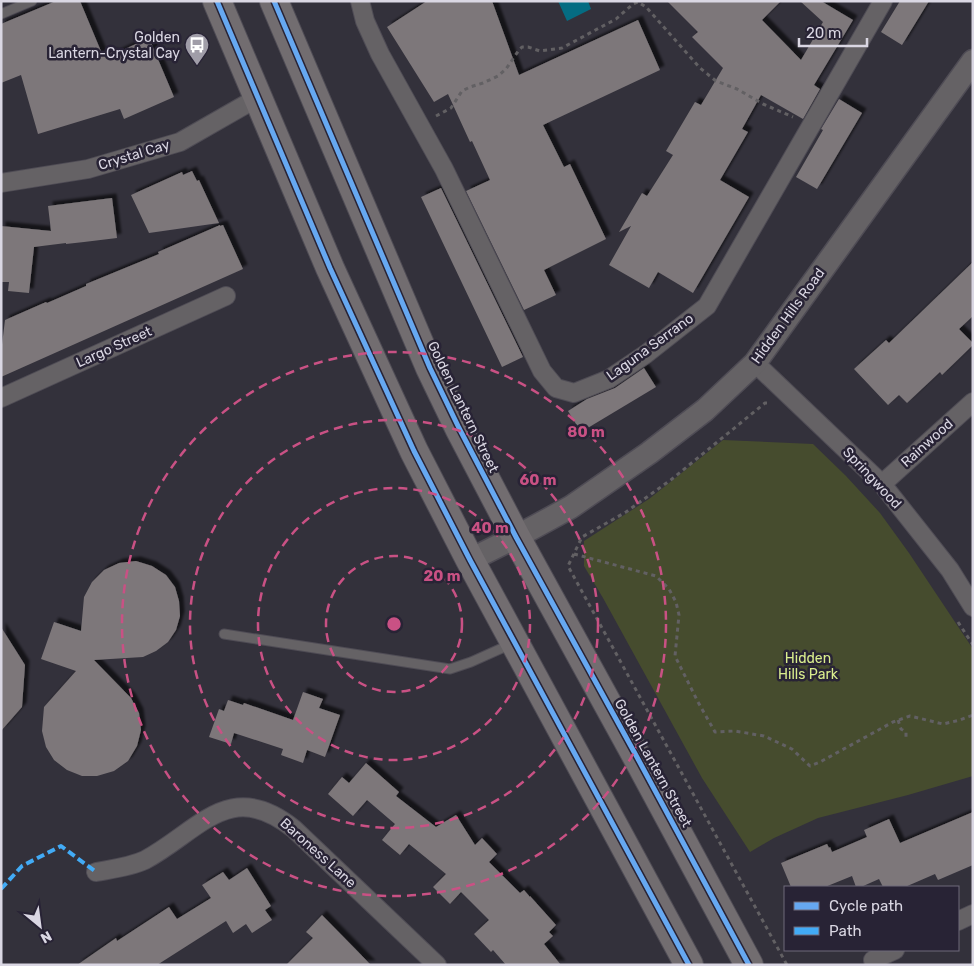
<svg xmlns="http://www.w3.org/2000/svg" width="974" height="966" font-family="Rubik,sans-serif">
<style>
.green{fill:#464c2e}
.water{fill:#056c82}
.building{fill:#7d777a;filter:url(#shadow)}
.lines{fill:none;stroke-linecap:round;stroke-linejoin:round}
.service-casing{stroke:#4f4c55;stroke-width:11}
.minor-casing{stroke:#4f4c55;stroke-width:20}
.tertiary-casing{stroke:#4f4c55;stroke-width:25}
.primary-casing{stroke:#4f4c55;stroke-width:30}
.path{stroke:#626063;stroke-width:3;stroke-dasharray:4 4;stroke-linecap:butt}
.service{stroke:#656265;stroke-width:9}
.minor{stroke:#656265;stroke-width:18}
.tertiary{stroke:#656265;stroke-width:22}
.primary{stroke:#726d70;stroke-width:28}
.quiet{stroke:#42abf6;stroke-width:4;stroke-dasharray:8 4;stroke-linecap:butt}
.cycleway-casing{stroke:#282335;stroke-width:8}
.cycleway{stroke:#66a8f1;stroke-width:5}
.ring{fill:none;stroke:#c95184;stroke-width:2.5;stroke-dasharray:9 6}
.labels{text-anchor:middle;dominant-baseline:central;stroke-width:5;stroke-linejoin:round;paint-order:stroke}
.poi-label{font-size:14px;fill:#dad7e3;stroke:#282335;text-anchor:end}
.street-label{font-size:14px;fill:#dad7e3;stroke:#282335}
.park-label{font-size:14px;fill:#d9ed8d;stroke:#282335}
.centre{fill:#c95184;stroke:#282335;stroke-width:2.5}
.ring-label{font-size:15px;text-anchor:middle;font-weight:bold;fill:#c95184;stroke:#282335;stroke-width:5;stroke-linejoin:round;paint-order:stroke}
</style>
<defs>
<filter id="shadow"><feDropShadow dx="4.5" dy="-4.5" stdDeviation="1" flood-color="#0009"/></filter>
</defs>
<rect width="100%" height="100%" fill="#33313b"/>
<path class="green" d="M723,440L813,444L846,476L880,513L909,553L973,649V776L908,795L818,818L774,838L750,852L702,778L603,598L584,566V541L649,499Z"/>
<path class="water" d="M558,1H588L591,9L567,21Z"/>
<path class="building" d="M56,1H80L103,56L113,52L114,54L149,38L174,97L124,119L120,109L38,134L21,75L1,83V24Z
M427,1H492L519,75L638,20L660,70L543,125L564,167L570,164L606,239L544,270L556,295L524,310L466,191L490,180L472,141L470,142L448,94L434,102L387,27Z
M667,1H781L762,20L801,60L823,22L800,1H821L853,20L814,85L820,89L803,119L761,95L742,129L748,132L720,180L749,197L693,293L658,272L649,288L609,265L631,226L619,232L642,193L647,196L673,155L666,151L695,102L701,105L723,68L692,37L698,32Z
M900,1H929L902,45L881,32Z
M839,99L862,113L817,189L796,177L823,130L821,129Z
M192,171L197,181L199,180L219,223L149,233L131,195L182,172L183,175Z
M441,188L523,357L502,367L421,197Z
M112,198L117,238L84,242L66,244V243L34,247L29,293L8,291L9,282H1V226L51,231L48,206Z
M220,225V226L223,225L243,269L1,377V353L5,320L46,302L47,303L86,286V284L159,254L158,252Z
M973,262V316L959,329L973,343V345L942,375L940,372L907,403L899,395L888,405L854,369L886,340L889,343Z
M644,368L656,387L581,432L568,411L587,399L615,388Z
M136,561L152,566L166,575L175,587L179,601L180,616L176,630L168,642L156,651L143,657L94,660L131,698L139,713L141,730L137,746L128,761L114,771L97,776H82L67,770L54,760L46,747L42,731L44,707L76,671L41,659L54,622L81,631L84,597L92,582L104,570L119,563Z
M1,627L25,665L22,707L1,731Z
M303,692L323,699L319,708L340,715L325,757L307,750L303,763L281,755L283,749L234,733L231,744L209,737L219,709L224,711L228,700L243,705L244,703L293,720Z
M366,763L399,792L396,796L436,827L456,815L475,845L482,838L497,854L489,862L520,893L524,890L530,897V896L556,925L549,932L553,936L544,944L561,965H506L493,950L491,952L474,934L489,920L461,892L450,904L433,887L446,874L409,844L400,855L382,840L395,824L367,800L353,816L328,794L342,777L349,783Z
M973,812V865L938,880L935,874L905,887H883L879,879L861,887L860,886L856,887L852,876L825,887H791L781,863L827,844L829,848L830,847L832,852L867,837L864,830L889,819L900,843Z
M247,868L271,906L265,910L272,920L252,933L246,924L233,933L226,921L157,965H77L116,938L117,941L169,907L177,919L211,898L202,885L223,872L229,880Z
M322,915L371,965H286L313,938L306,932Z"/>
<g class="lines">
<defs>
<path id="service" d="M1,14L32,1
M224,634L450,669L471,662L511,644"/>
<path id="minor" d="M360,1L365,21L380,54L444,169L542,371L556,388L574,393L609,379L646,354L707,306L883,1
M1,183L88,169L180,142L257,98
M755,363L882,484L950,570L973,607
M1,398L226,296
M882,484L973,402
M96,872C112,869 130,867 145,860C199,831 230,777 294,829L437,965
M958,921L973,914
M873,960L895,950"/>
<path id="tertiary" d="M470,560L516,537L571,507L649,453L705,410L755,363L973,61"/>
<path id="primary" d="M217,1L330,268L414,451L470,560L689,965
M274,1L430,368L459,428L516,537L638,759L749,965"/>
</defs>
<use href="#service" class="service-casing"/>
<use href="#minor" class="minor-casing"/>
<use href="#tertiary" class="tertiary-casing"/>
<use href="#primary" class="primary-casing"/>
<path class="path" d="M436,116L451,108L462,91L470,87L483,83L498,76L506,69L519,50L522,47H528L540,51L562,48L616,19L633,4L638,2L646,7L700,68L716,81L737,89L763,104L793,117
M767,403H765L672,479L626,512L582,537L568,566L787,965
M574,554L656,576L669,589L676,602L679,615L675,656L698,702L715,732L735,731L764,736L792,749L810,766L820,762L893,722L910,716L943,724L960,720L973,715
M958,622L973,645
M898,720L901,729L906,732V740"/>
<use href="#service" class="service"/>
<use href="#minor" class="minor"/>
<use href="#tertiary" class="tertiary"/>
<use href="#primary" class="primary"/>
<path class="quiet" d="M1,889L22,866L61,846L96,872"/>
<defs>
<path id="cycleway" d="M217,1L330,268L414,451L470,560L689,965
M274,1L430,368L459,428L516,537L638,759L749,965"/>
</defs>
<use href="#cycleway" class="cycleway-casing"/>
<use href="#cycleway" class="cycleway"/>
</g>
<g class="ring">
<circle cx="394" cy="624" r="68"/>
<circle cx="394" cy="624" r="136"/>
<circle cx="394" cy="624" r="204"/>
<circle cx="394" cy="624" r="272"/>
</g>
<defs>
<symbol id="bus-pin" viewBox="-11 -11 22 30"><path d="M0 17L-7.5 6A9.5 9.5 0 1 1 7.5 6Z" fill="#a09da8" stroke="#282335"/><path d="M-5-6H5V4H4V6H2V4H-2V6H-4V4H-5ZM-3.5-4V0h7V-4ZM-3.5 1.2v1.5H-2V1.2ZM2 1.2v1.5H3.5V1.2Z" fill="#fff"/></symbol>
</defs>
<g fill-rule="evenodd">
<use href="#bus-pin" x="183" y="31" width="28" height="38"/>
</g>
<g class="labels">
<g class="poi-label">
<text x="180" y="37">Golden<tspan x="180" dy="16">Lantern-Crystal Cay</tspan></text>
</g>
<g class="street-label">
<text transform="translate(134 155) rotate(-17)">Crystal Cay</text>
<text transform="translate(788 316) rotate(-54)">Hidden Hills Road</text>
<text transform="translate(114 347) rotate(-24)">Largo Street</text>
<text transform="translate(650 347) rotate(-36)">Laguna Serrano</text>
<text transform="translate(463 407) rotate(64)">Golden Lantern Street</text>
<text transform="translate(927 443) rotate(-42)">Rainwood</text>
<text transform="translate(872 478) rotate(47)">Springwood</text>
<text transform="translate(653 763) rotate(61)">Golden Lantern Street</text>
<text transform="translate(318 853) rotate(42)">Baroness Lane</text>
</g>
<g class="park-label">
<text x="808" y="658">Hidden<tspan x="808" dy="16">Hills Park</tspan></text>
</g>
</g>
<circle cx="394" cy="624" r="8" class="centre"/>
<g class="ring-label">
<text x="586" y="437">80 m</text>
<text x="538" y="485">60 m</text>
<text x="490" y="533">40 m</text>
<text x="442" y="581">20 m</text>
</g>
<rect width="974" height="966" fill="none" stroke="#dad7e3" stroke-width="5"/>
<rect x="784" y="886" width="175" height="65" fill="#282335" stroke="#6f6b7b"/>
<rect x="794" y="902" width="25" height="8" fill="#66a8f1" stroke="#6f6b7b"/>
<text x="829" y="911" font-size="15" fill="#dad7e3">Cycle path</text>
<rect x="794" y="927" width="25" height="8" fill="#42abf6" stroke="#6f6b7b"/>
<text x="829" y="936" font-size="15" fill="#dad7e3">Path</text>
<g transform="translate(40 926) rotate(151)" stroke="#282335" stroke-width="4" paint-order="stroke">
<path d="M0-4L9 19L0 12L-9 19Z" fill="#dad7e3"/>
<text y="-8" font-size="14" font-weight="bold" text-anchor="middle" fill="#dad7e3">N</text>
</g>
<path d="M799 38v8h68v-8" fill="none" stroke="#dad7e3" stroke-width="2.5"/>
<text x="806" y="38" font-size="15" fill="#dad7e3" stroke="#282335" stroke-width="4" paint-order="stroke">20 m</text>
</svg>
